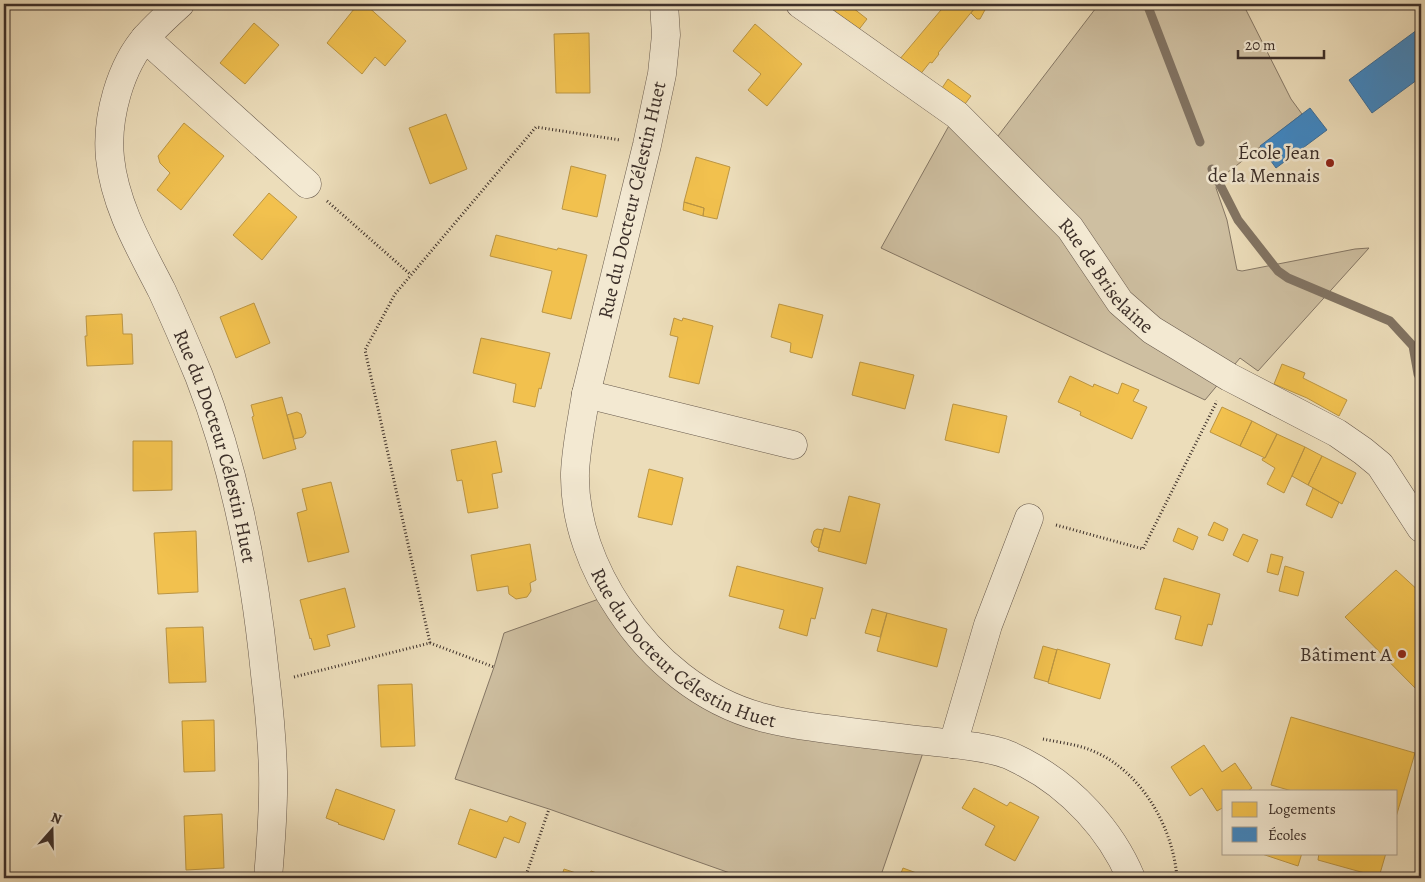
<svg xmlns="http://www.w3.org/2000/svg" width="1425" height="882" font-family="Alegreya,serif">
<style>
.green{fill:#cebfa1;stroke:#857765}
.homes{fill:#f2c14e;stroke:#bb9543}
.schools{fill:#3f88c5;stroke:#3e6d96}
.lines{fill:none;stroke-linecap:round;stroke-linejoin:round}
.stream{stroke:#827463;stroke-width:9}
.street-casing{stroke:#685a4d;stroke-width:29}
.path{stroke:#3c2f29;stroke-width:3;stroke-dasharray:1 2.5;stroke-linecap:butt}
.street{stroke:#f3e9d2;stroke-width:28}
.poi-dot{fill:#8f2418;stroke:#f3e9d2;stroke-width:2}
.labels{text-anchor:middle;dominant-baseline:central;stroke-width:5;stroke-linejoin:round;paint-order:stroke}
.poi-label{font-size:20px;fill:#3c2f29;stroke:#f3e9d2;text-anchor:end}
.street-label{font-size:20px;fill:#3c2f29;stroke:#f3e9d2}
</style>
<rect width="100%" height="100%" fill="#ecddba"/>
<filter id="stains"><feTurbulence type="fractalNoise" baseFrequency=".004" numOctaves="4"/><feColorMatrix values="0 0 0 0 .2 0 0 0 0 .09 0 0 0 0 .02 0 0 0 .5 -.17"/></filter>
<radialGradient id="worn" r=".72"><stop offset=".6" stop-color="#630" stop-opacity="0"/><stop offset="1" stop-color="#630" stop-opacity=".3"/></radialGradient>
<path class="green" d="M1099,4H1243L1291,99L1302,114L1218,180L1216,188L1227,220L1237,270L1242,271L1355,249L1369,248L1258,371L1240,358L1205,400L881,248L951,122L985,153Z
M610,595L716,699L927,741L880,878H744L549,809L455,779L494,667L504,633Z"/>
<path class="homes" d="M358,4H365L406,41L385,66L375,57L362,74L327,43Z
M819,4H848L867,19L857,32Z
M946,4H978L938,53L939,54L932,63L930,62L919,76L899,60Z
M978,4L986,8L980,19H977L971,13Z
M254,23L279,45L245,84L220,63Z
M755,24L802,64L767,106L748,90L761,74L733,51Z
M589,33L590,93H556L554,34Z
M948,79L971,96L962,108L940,91Z
M446,114L467,169L430,184L409,128Z
M184,123L224,156L181,210L157,190L170,173L160,163L158,156Z
M696,157L730,167L717,219L703,216L704,208L684,202Z
M571,166L606,175L597,217L562,209Z
M269,193L297,217L262,260L233,235Z
M684,202L704,208L703,216L683,210Z
M496,235L557,250L558,248L587,255L571,319L542,312L552,271L490,256Z
M254,303L270,343L236,358L220,317Z
M779,304L823,315L812,358L790,352L791,343L771,337Z
M122,314L123,334H132L133,364L87,366L85,336H87L86,316Z
M674,318L682,321L683,318L713,326L699,384L669,377L678,337L670,335Z
M481,338L550,353L541,389L539,388L535,407L513,402L516,384L473,373Z
M860,362L914,375L905,409L852,395Z
M1282,364L1305,373L1303,378L1347,400L1339,416L1307,398L1274,384Z
M1070,376L1093,387L1094,384L1118,394L1122,383L1139,390L1133,401L1147,407L1132,439L1080,415L1081,412L1058,402Z
M282,397L296,449L263,459L252,417L254,416L251,405Z
M953,404L1007,416L999,453L945,440Z
M1222,407L1252,421L1240,446L1210,432Z
M297,412L301,414L306,433L303,437L294,439L287,415Z
M1252,421L1277,434L1265,458L1240,446Z
M1277,434L1305,447L1284,493L1267,484L1275,468L1262,460L1263,458H1265Z
M133,441H172V490L133,491Z
M496,441L502,472L492,474L498,508L468,513L462,480L457,481L451,450Z
M1305,447L1322,456L1308,485L1292,476Z
M1322,456L1356,473L1342,504L1308,485Z
M649,469L683,478L672,525L638,517Z
M331,482L349,552L308,562L297,513L307,510L302,489Z
M1313,488L1339,502L1332,518L1306,505Z
M849,496L880,504L866,564L818,551L824,528L840,532Z
M1214,522L1228,529L1223,541L1208,535Z
M1178,528L1198,537L1193,550L1173,541Z
M817,529L823,530L819,548L814,546L811,542L814,531Z
M196,531L198,592L158,594L154,533Z
M1243,534L1258,540L1248,562L1233,555Z
M530,544L536,580L530,583L531,591L527,597L516,599L509,594L508,586L477,591L471,555Z
M1271,554L1283,557L1278,575L1267,572Z
M737,566L823,588L815,619L811,618L807,636L779,628L784,610L729,596Z
M1285,566L1304,572L1298,596L1279,591Z
M1396,570L1421,593V692L1418,691L1345,617Z
M1164,578L1220,594L1212,625L1208,624L1202,646L1175,639L1181,616L1155,609Z
M345,588L355,627L327,635L330,646L314,650L311,638L310,639L300,600Z
M872,609L887,613L880,637L865,633Z
M887,613L947,629L937,667L877,651Z
M203,627L206,682L169,683L166,628Z
M1043,646L1057,650L1048,682L1034,678Z
M1057,649L1110,664L1100,699L1048,683Z
M412,684L415,746L381,747L378,685Z
M1291,717L1415,753L1396,817V791H1292L1271,785Z
M214,720L215,771L184,772L182,721Z
M1204,745L1222,772L1235,763L1252,788L1248,791H1224V807L1217,811L1202,788L1190,796L1171,767Z
M974,788L1007,806L1010,802L1039,817L1015,861L985,845L995,826L962,808Z
M336,789L395,810L384,840L338,824L339,823L326,818Z
M470,809L507,822L510,816L526,823L519,843L504,837L496,858L458,844Z
M222,814L224,868L186,870L184,816Z
M1259,853H1302L1298,866Z
M1319,853H1386L1379,877L1318,860Z
M903,868L930,878H899Z
M564,869L588,877L591,871L612,878H561Z"/>
<path class="schools" d="M1421,27V77L1372,113L1349,80Z
M1310,108L1327,130L1276,168L1260,146Z"/>
<g class="lines">
<path class="stream" d="M1147,4L1200,142
M1212,169L1238,220L1278,271L1288,278L1390,321L1413,346L1418,374L1421,380"/>
<defs>
<g id="street">
<path id="s1" d="M180,4C169,14 157,25 147,36C120,66 106,118 110,158C115,206 140,248 162,291C175,319 187,347 199,376C236,471 255,573 265,674C269,707 272,739 273,772C274,807 271,843 268,878"/>
<path id="s2" d="M664,4L666,35L662,74L647,145L586,394C582,420 576,447 575,473C574,522 593,570 620,610C653,660 702,701 761,717C785,724 811,727 835,730C866,734 897,738 927,741C951,744 984,746 1006,754C1012,756 1019,760 1025,763C1071,787 1111,830 1131,878"/>
<path id="s3" d="M800,4L957,115L1070,228L1120,302L1152,330L1229,377L1337,433L1363,451L1380,465L1421,528"/>
<path d="M145,38L307,184"/>
<path d="M586,394L793,445"/>
<path d="M953,744L988,625L1029,518"/>
</g>
</defs>
<use href="#street" class="street-casing"/>
<path class="path" d="M327,201L411,275
M1056,525L1143,549L1217,401
M430,643L365,350L395,294L536,127L620,140
M294,677L430,643L494,667
M1043,739C1057,742 1074,744 1088,749C1140,768 1173,826 1177,878
M525,878L549,809"/>
<use href="#street" class="street"/>
</g>
<g class="poi-dot">
<circle cx="1330" cy="163" r="5"/>
<circle cx="1402" cy="654" r="5"/>
</g>
<g class="labels">
<g class="poi-label">
<text x="1320" y="152">École Jean<tspan x="1320" dy="23">de la Mennais</tspan></text>
<text x="1392" y="654">Bâtiment A</text>
</g>
<g class="street-label">
<text transform="translate(632 200) rotate(-77)">Rue du Docteur Célestin Huet</text>
<text stroke="none"><textPath href="#s3" startOffset="412">Rue de Briselaine</textPath></text>
<text stroke="none"><textPath href="#s1" startOffset="485">Rue du Docteur Célestin Huet</textPath></text>
<text stroke="none"><textPath href="#s2" startOffset="700">Rue du Docteur Célestin Huet</textPath></text>
</g>
</g>
<rect width="1425" height="882" fill="none" stroke="#ecddba" stroke-width="20"/>
<rect x="5" y="5" width="1415" height="872" fill="none" stroke="#3c2f29" stroke-width="2.5"/>
<rect x="10" y="10" width="1405" height="862" fill="none" stroke="#3c2f29"/>
<rect x="1222" y="790" width="175" height="65" fill="#f3e9d2" stroke="#aa9f8e"/>
<rect x="1232" y="802" width="25" height="15" fill="#f2c14e" stroke="#aa9f8e"/>
<text x="1268" y="814" font-size="15" fill="#3c2f29">Logements</text>
<rect x="1232" y="827" width="25" height="15" fill="#3f88c5" stroke="#aa9f8e"/>
<text x="1268" y="840" font-size="15" fill="#3c2f29">Écoles</text>
<g transform="translate(52 830) rotate(20)" stroke="#f3e9d2" stroke-width="4" paint-order="stroke">
<path d="M0-4L9 19L0 12L-9 19Z" fill="#3c2f29"/>
<text y="-8" font-size="14" font-weight="bold" text-anchor="middle" fill="#3c2f29">N</text>
</g>
<path d="M1238 50v8h86v-8" fill="none" stroke="#3c2f29" stroke-width="2.5"/>
<text x="1245" y="50" font-size="15" fill="#3c2f29" stroke="#f3e9d2" stroke-width="4" paint-order="stroke">20 m</text>
<rect width="100%" height="100%" filter="url(#stains)"/>
<rect width="100%" height="100%" fill="url(#worn)"/>
</svg>
